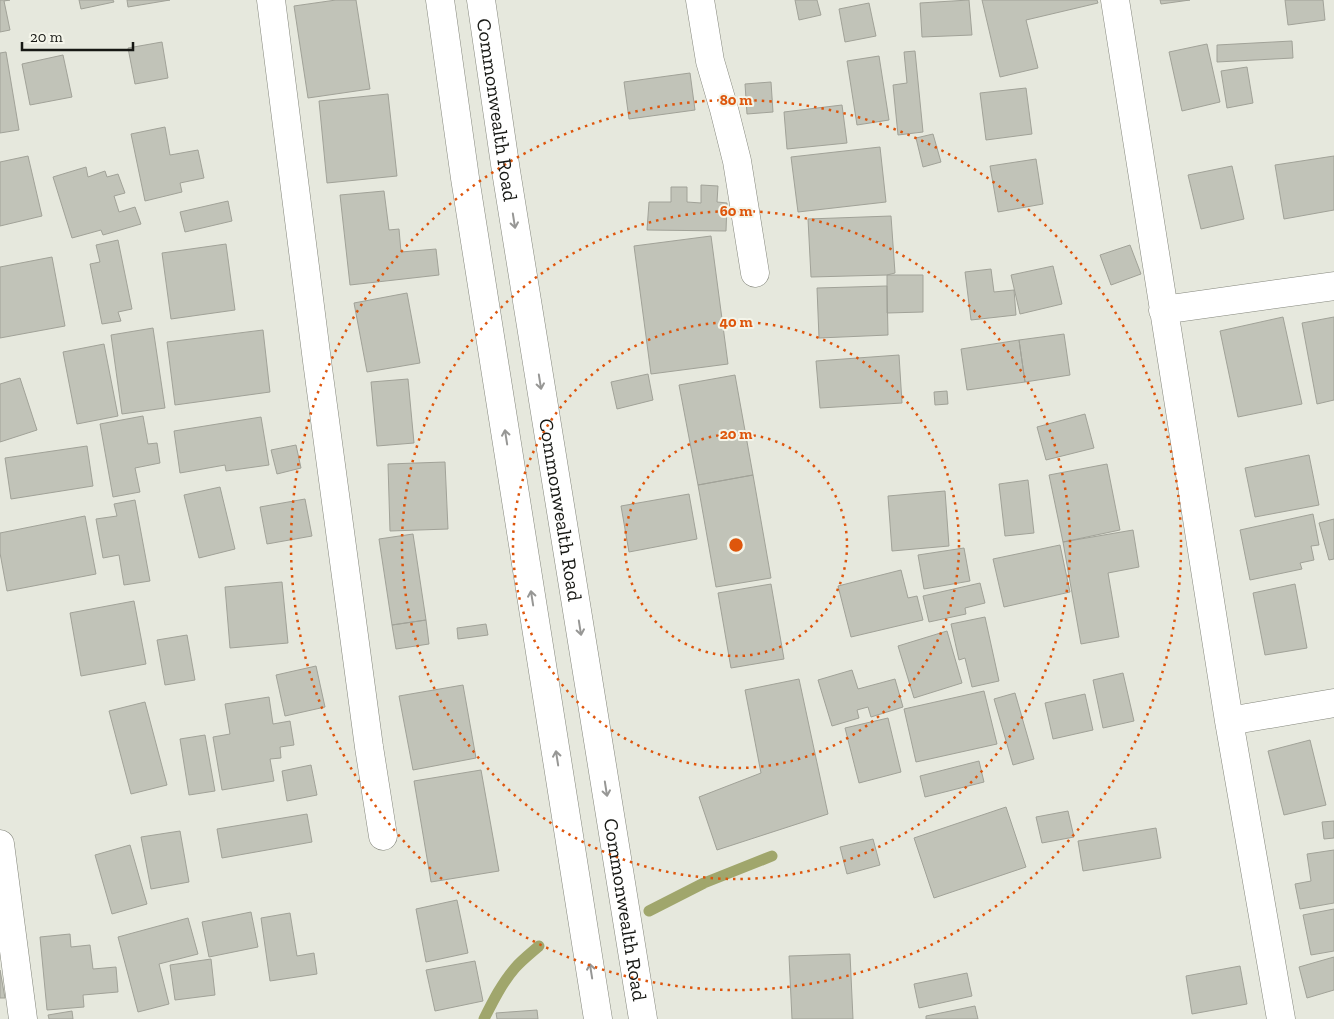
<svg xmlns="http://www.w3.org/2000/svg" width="1334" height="1019" font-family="'Zilla Slab',serif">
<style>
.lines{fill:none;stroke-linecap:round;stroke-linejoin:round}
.stream{stroke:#a0a66c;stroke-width:11}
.building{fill:#c1c3b8;stroke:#a1a298}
.street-casing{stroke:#84867c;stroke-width:29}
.secondary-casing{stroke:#84867c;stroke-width:29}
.street{stroke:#fff;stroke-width:28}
.secondary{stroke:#fff;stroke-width:28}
.oneway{stroke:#979795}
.ring{fill:none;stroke:#de560c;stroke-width:2.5;stroke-dasharray:2.5 5}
.labels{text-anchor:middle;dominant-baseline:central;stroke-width:4;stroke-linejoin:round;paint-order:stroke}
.street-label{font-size:20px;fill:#171814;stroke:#f4f5ea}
.centre{fill:#de560c;stroke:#f4f5ea;stroke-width:2.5}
.ring-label{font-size:15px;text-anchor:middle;font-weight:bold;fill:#de560c;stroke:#f4f5ea;stroke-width:4;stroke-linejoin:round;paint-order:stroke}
</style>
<rect width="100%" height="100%" fill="#e6e8dd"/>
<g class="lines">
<path class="stream" d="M649,911L704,883L772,856
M484,1019C493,1001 502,983 515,968C522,960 531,953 539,946"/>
</g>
<path class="building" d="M0,0H10L4,1L10,30L0,32Z
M79,0H113L114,2L81,9Z
M127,0H170L128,7Z
M336,0H356L370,89L308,98L294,6Z
M795,0H817L821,15L799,20Z
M969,0L972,35L922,37L920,3Z
M982,0H1097L1098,3L1026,20L1038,68L1000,77Z
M1160,0H1190L1161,4Z
M1285,0H1323L1325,20L1288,25Z
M869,3L876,36L845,42L839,9Z
M1292,41L1293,58L1217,62V45Z
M162,42L168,78L135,84L128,48Z
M1207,44L1220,102L1182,111L1169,52Z
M915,51L923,132L898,135L893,85L907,83L904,52Z
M6,52L19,130L0,133V53Z
M63,55L72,97L30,105L22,64Z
M879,56L889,120L857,125L847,61Z
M1247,67L1253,103L1227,108L1221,71Z
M690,73L695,110L629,119L624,82Z
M771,82L773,112L747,114L745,84Z
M1026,88L1032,134L986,140L980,93Z
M388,94L397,176L327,183L319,101Z
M842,105L847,143L787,149L784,112Z
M165,127L170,155L198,150L204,178L180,183L182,192L145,201L131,134Z
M933,134L941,162L923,167L916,138Z
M880,147L886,202L798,212L791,157Z
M28,156L42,216L0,226V162Z
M1334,156V210L1284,219L1275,165Z
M1036,159L1043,204L998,212L990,166Z
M1232,166L1244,219L1201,229L1188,175Z
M86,167L88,177L105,171L107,177L118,174L125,193L114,196L119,212L135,207L141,224L103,235L101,230L72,238L53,177Z
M701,185L718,186L717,202L727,203L726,231L647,230L649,202H671V187H687V202L701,203Z
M384,191L389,230L399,229L401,252L436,249L439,275L350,285L340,195Z
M228,201L232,221L185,232L180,212Z
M891,216L895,273L887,275L811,277L808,219Z
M711,236L728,364L651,374L634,246Z
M118,240L132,309L118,312L121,321L102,324L90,264L100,262L96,245Z
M226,244L235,310L171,319L162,253Z
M1130,245L1141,274L1111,285L1100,255Z
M52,257L65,326L0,338V267Z
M1053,266L1062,304L1020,314L1011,275Z
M991,269L994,292L1014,290L1016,315L971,320L965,272Z
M887,275H923V312L887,313Z
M887,286L888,335L819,338L817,288Z
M407,293L420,363L367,372L354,303Z
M1283,317L1302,404L1238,417L1220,331Z
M1334,317V400L1317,404L1302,323Z
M153,328L165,408L122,414L111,335Z
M263,330L270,392L175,405L167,342Z
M1064,334L1070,375L1025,382L1019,340Z
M1019,340L1025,382L967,390L961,349Z
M104,344L118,416L77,424L63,352Z
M899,355L902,403L820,408L816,361Z
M648,374L653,400L617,409L611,382Z
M735,375L753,475L698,485L679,385Z
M20,378L37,430L0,442V384Z
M408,379L414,443L377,446L371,382Z
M947,391L948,404L935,405L934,392Z
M1085,414L1094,448L1046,460L1037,427Z
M143,416L148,444L157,443L160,463L135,468L140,492L113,497L100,424Z
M261,417L269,465L226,471L225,465L180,473L174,431Z
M296,445L301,468L277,474L271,450Z
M87,446L93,486L11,499L5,458Z
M1309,455L1319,505L1255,517L1245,468Z
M445,462L448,529L390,531L388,464Z
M1107,464L1120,530L1063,542L1049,475Z
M753,475L771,578L716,587L698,485Z
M1028,480L1034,533L1005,536L999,484Z
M220,487L235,549L199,558L184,495Z
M945,491L949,546L892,551L888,496Z
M689,494L697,539L629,552L621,506Z
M305,499L312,536L267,544L260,507Z
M135,500L150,581L124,585L119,555L103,558L96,519L117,516L114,504Z
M1313,514L1319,545L1311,546L1314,560L1300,563L1302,569L1250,580L1240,530Z
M85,516L96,574L7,591L0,553V533Z
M1334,519V559L1329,560L1319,523Z
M1133,530L1139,567L1108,573L1119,637L1081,644L1063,542Z
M413,534L426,620L392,625L379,539Z
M1060,545L1070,592L1004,607L993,559Z
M964,548L970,581L924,589L918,555Z
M901,570L908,598L917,596L923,620L851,637L838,586Z
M282,582L288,643L230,648L225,587Z
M980,583L985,603L965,608L966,614L929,622L923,596Z
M771,584L784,659L731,668L718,593Z
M1295,584L1307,648L1265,655L1253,593Z
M134,601L146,664L81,676L70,613Z
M985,617L999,681L972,687L965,658L959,660L951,624Z
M426,620L429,644L396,649L392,625Z
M486,624L488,635L458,639L457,628Z
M947,631L962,683L914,698L898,646Z
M187,635L195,680L165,685L157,640Z
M316,666L325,707L285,716L276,675Z
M852,670L858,689L895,679L903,707L871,717L868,707L857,710L859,718L832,726L818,680Z
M1123,673L1134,721L1103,728L1093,680Z
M799,679L828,814L717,850L699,797L761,773L745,690Z
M463,685L476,758L413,770L399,696Z
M984,691L997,744L916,762L904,709Z
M1015,693L1034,759L1013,765L994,699Z
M1085,694L1093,730L1053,739L1045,703Z
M269,697L273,724L290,721L294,745L280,747L281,758L270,759L274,781L222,790L213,737L230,734L225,704Z
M145,702L167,785L131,794L109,711Z
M888,718L901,772L859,783L845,728Z
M205,735L215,791L189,795L180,739Z
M1310,740L1326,805L1284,815L1268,751Z
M979,761L984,782L925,797L920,776Z
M311,765L317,795L287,801L282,771Z
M481,770L499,871L431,882L414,781Z
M1006,807L1026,867L934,898L914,838Z
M1068,811L1074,837L1042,843L1036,817Z
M307,814L312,842L222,858L217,829Z
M1334,821V838L1324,839L1322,822Z
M1156,828L1161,858L1083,871L1078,841Z
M180,831L189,882L151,889L141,837Z
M873,839L880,865L847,874L840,847Z
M130,845L147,904L112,914L95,855Z
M1334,850V903L1300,909L1295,884L1311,881L1307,854Z
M457,900L468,953L426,962L416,909Z
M1334,909V951L1311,955L1303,915Z
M251,912L258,947L209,957L202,922Z
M290,913L297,956L314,953L317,974L270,981L261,918Z
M188,918L198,954L159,964L169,1004L138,1012L118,937Z
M70,934L71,947L90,945L93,969L116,967L118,992L83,995L84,1007L47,1010L40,937Z
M850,954L853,1019H792L789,956Z
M1334,957V990L1307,998L1299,967Z
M211,959L215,995L175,1000L170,965Z
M475,961L483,1001L435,1011L426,970Z
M1240,966L1247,1004L1192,1014L1186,976Z
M0,970L5,998H0Z
M967,973L972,996L919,1008L914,984Z
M975,1006L978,1019H926V1016Z
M537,1010L538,1019H497L496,1013Z
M72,1011L73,1019H49L48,1015Z"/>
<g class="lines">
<defs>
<path id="street" d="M271,0L317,361L369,747L383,836
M700,0L710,61L724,109L737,161L755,273
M1115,0L1229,721L1281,1019
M1163,310L1334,286
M1229,721L1334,703
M0,844L23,1019"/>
<g id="secondary">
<path d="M440,0L465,178L598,1019"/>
<path id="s1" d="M481,0L506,171L643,1019"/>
</g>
</defs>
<use href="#street" class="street-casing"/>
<use href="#secondary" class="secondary-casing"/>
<use href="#street" class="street"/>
<use href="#secondary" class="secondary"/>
</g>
<defs><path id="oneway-shaft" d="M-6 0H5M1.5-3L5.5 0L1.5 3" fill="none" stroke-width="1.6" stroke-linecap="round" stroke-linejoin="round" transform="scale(1.25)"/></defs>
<g class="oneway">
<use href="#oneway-shaft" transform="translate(514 221) rotate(81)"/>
<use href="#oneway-shaft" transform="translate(540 382) rotate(81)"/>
<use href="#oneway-shaft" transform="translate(506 437) rotate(-99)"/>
<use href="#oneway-shaft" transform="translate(532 598) rotate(-99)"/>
<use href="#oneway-shaft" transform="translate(580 628) rotate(81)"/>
<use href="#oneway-shaft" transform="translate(557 758) rotate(-99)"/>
<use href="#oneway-shaft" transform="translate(606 789) rotate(81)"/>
<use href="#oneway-shaft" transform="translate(591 971) rotate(-99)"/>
</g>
<g class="ring">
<circle cx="736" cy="545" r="111"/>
<circle cx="736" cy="545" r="223"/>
<circle cx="736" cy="545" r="334"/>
<circle cx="736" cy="545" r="445"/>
</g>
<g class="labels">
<g class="street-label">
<text stroke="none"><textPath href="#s1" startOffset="111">Commonwealth Road</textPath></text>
<text stroke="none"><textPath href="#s1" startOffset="516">Commonwealth Road</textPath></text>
<text stroke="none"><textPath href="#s1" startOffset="921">Commonwealth Road</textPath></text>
</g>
</g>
<circle cx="736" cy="545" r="8" class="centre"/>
<g class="ring-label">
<text x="736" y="105">80 m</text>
<text x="736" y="216">60 m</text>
<text x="736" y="327">40 m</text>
<text x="736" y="439">20 m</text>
</g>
<path d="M22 42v8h111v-8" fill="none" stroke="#171814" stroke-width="2.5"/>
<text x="30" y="42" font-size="15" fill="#171814" stroke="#f4f5ea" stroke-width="4" paint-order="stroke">20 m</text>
</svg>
